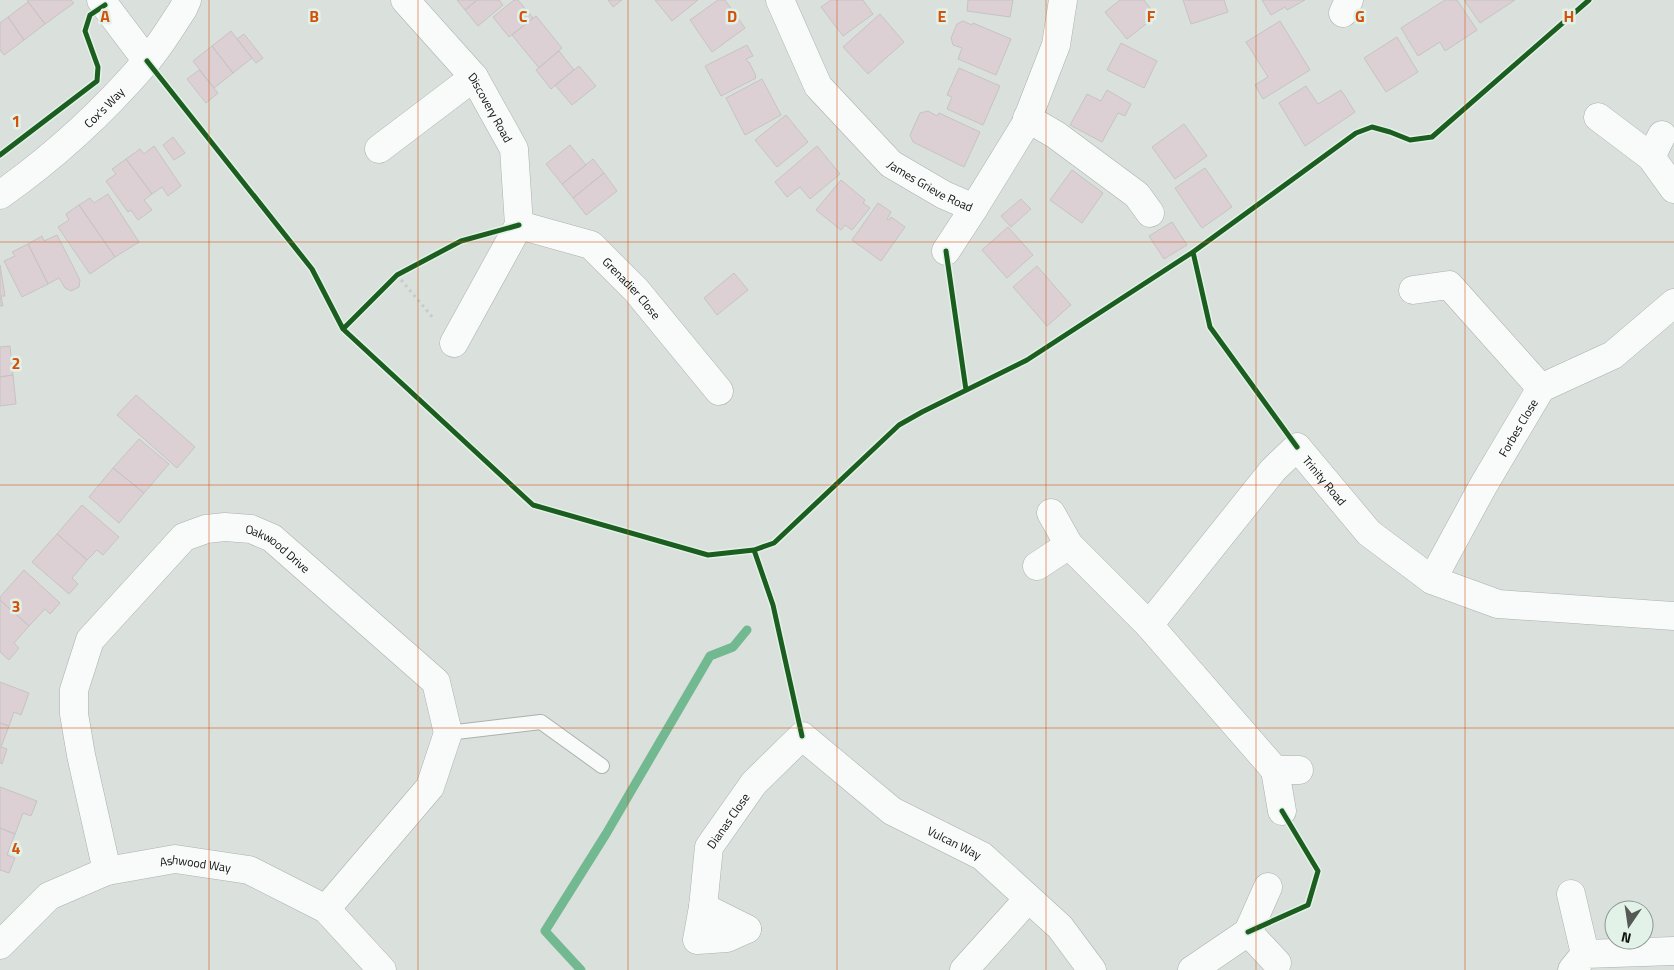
<svg xmlns="http://www.w3.org/2000/svg" width="1674" height="970" font-family="'Titillium Web',sans-serif">
<style>
.lines{fill:none;stroke-linecap:round;stroke-linejoin:round}
.stream{stroke:#72b991;stroke-width:9}
.building{fill:#ddd0d5;stroke:#c5c4c3}
.lane-casing{stroke:#abb1ad;stroke-width:16}
.street-casing{stroke:#abb1ad;stroke-width:29}
.path{stroke:#c7cac8;stroke-width:3;stroke-dasharray:2.5 4;stroke-linecap:butt}
.lane{stroke:#f9fafa;stroke-width:14}
.street{stroke:#f9fafa;stroke-width:28}
.cycleway-casing{stroke:#e3f2e8;stroke-width:8}
.cycleway{stroke:#1b5e20;stroke-width:5}
.grid{fill:none;stroke:#d2520c;stroke-width:1;stroke-opacity:0.55}
.labels{text-anchor:middle;dominant-baseline:central;stroke-width:5;stroke-linejoin:round;paint-order:stroke}
.street-label{font-size:12px;fill:#0c110e;stroke:#e3f2e8}
.grid-label{font-size:16px;text-anchor:middle;font-weight:bold;fill:#d2520c;stroke:#e3f2e8;stroke-width:5;stroke-linejoin:round;paint-order:stroke}
</style>
<rect width="100%" height="100%" fill="#dae0dc"/>
<g class="lines">
<path class="stream" d="M581,970L545,931L606,834L710,656L733,647L747,630"/>
</g>
<path class="building" d="M27,0H71L74,3L45,24Z
M457,0H477L465,10Z
M477,0H499L503,5L478,26L465,10Z
M514,0H518L533,18L509,37L493,17Z
M608,0H622L613,7Z
M655,0H698L672,21Z
M718,0H725L745,28L712,52L690,20Z
M831,0H863L873,14L843,36L821,7Z
M968,0H1013L1010,17L967,11Z
M1120,0H1144L1156,16L1127,39L1105,12Z
M1183,0H1224L1228,12L1191,24Z
M1262,0H1305L1287,10L1285,7L1271,15Z
M1445,0H1457L1477,30L1445,51L1440,42L1418,56L1401,28Z
M1464,0H1515L1480,23Z
M28,2L45,24L24,40L8,17Z
M880,14L904,42L868,74L843,47Z
M536,16L562,48L539,68L512,35Z
M8,17L24,40L4,55L0,50V23Z
M963,21L972,25L973,23L1011,39L996,75L958,59L962,48L953,45L951,38L957,24Z
M1280,21L1310,70L1263,99L1255,85L1268,77L1246,42Z
M231,31L252,58L233,73L212,46Z
M244,34L263,58L256,63L237,39Z
M1397,37L1418,72L1386,92L1364,58Z
M1121,43L1157,61L1144,88L1107,70Z
M747,45L753,56L746,59L748,62H749L756,76L755,77L756,78L721,96L705,66Z
M212,46L233,73L214,88L193,61Z
M559,51L574,70L551,89L536,70Z
M579,66L596,86L572,105L555,85Z
M959,68L1000,86L983,125L947,109L952,97L947,95Z
M199,70L218,93L206,103L187,79Z
M762,79L781,115L745,135L726,98Z
M1306,86L1318,104L1341,90L1355,112L1305,146L1279,103Z
M1107,90L1131,104L1125,116L1118,113L1102,142L1070,125L1087,94L1101,101Z
M928,111L937,116L939,113L980,132L964,167L913,142L910,135L920,113Z
M786,115L808,142L777,167L755,140Z
M1184,124L1207,156L1175,179L1152,147Z
M173,137L185,153L174,160L163,145Z
M570,145L586,165L562,184L546,164Z
M154,146L181,186L168,196L162,187L152,194L126,159L140,149L144,154Z
M817,146L840,174L810,199L800,187L787,197L775,182Z
M126,159L152,194L144,200L152,210L138,220L131,210L128,212L106,181L116,174L112,169Z
M593,159L604,173L573,198L562,184Z
M1205,168L1232,207L1202,228L1175,188Z
M1072,170L1103,193L1082,223L1050,200Z
M604,173L617,191L586,215L573,198Z
M841,180L865,200L863,203L870,208L852,230L845,225L841,230L816,210Z
M108,194L139,242L115,257L79,205L90,198L94,203Z
M1021,199L1031,209L1011,227L1001,216Z
M878,203L891,212L887,219L889,220L891,217L905,227L881,261L852,240Z
M79,205L115,257L90,274L58,227L69,220L66,214Z
M1172,222L1187,245L1164,259L1149,236Z
M1008,227L1033,255L1007,278L982,250Z
M57,235L80,280L79,287L71,291L65,288L59,278L48,284L28,244L42,236L44,241Z
M28,244L48,284L22,297L4,261L15,256L12,252Z
M0,265L5,296H1L3,306H0Z
M1037,266L1071,305L1047,326L1013,287Z
M734,273L748,290L717,315L704,298Z
M10,346L13,375L0,377V347Z
M13,375L16,404L0,406V377Z
M136,395L195,447L177,468L117,415Z
M139,439L169,464L144,493L113,468Z
M113,468L144,493L119,523L89,497Z
M82,505L119,537L103,555L97,550L87,560L57,534Z
M57,534L87,560L72,578L78,584L69,594L32,562Z
M24,570L60,603L50,614L45,609L29,626L0,600V597Z
M0,600L29,626L14,643L19,648L9,660L0,652Z
M0,682L29,693L21,715L14,712L9,726L0,723Z
M0,723L9,726L1,747L7,749L2,764L0,763Z
M0,787L37,801L31,816L23,813L15,834L0,828Z
M0,828L15,834L7,855L15,858L9,873L0,870Z"/>
<g class="lines">
<defs>
<path id="lane" d="M448,733L541,722L602,766"/>
<g id="street">
<path d="M101,0L147,61"/>
<path id="s1" d="M405,0L474,77L514,149L519,225L454,343"/>
<path id="s2" d="M780,0L818,86L891,164L944,195L974,208L1025,125L1056,45L1063,0"/>
<path d="M1343,13L1349,0"/>
<path d="M1598,117L1651,157L1674,189"/>
<path d="M1027,118L1056,135L1137,195L1150,213"/>
<path d="M379,149L474,77"/>
<path d="M1651,157L1662,135"/>
<path id="s3" d="M0,195C54,157 103,112 146,62C160,46 171,27 183,9L187,0"/>
<path id="s4" d="M519,225L591,245L636,290L719,391"/>
<path d="M946,251L974,208"/>
<path d="M1413,290L1449,285L1541,388"/>
<path id="s5" d="M1051,513L1069,545L1149,625L1273,470L1297,447L1369,533L1432,580L1498,604L1674,616"/>
<path d="M1037,566L1069,545"/>
<path id="s6" d="M1432,580L1483,486L1541,388L1613,355L1674,303"/>
<path d="M1149,625L1275,770H1299"/>
<path d="M1275,770L1282,811"/>
<path id="s7" d="M107,871L81,755L74,714V690L90,640L184,537L206,529L225,527L251,529L272,538L436,682L448,733L430,787L326,909"/>
<path d="M1571,894L1585,954"/>
<path d="M703,907L697,940L727,938L747,929"/>
<path id="s8" d="M747,929L703,907L709,847L754,783L802,736L892,811L982,856L1060,927L1092,970"/>
<path d="M1248,932L1268,887"/>
<path id="s9" d="M0,945L49,896L107,871L175,859L249,870L326,909L382,970"/>
<path d="M964,970L1028,899"/>
<path d="M1192,970L1248,932L1277,963"/>
<path d="M1572,970L1585,954L1674,951"/>
</g>
</defs>
<use href="#lane" class="lane-casing"/>
<use href="#street" class="street-casing"/>
<path class="path" d="M397,275L434,319"/>
<use href="#lane" class="lane"/>
<use href="#street" class="street"/>
<defs>
<path id="cycleway" d="M147,61L312,269L343,329L533,505L708,555L754,550L774,543L899,425L922,412L1027,360L1193,252L1356,133L1372,127L1390,132L1410,140L1432,137L1589,0
M0,155L97,81L98,67L85,31L90,15L105,5
M946,251L966,390
M1193,252L1210,327L1297,447
M343,329L397,275L461,241L519,225
M754,550L773,605L802,736
M1248,932L1308,905L1318,871L1282,811"/>
</defs>
<use href="#cycleway" class="cycleway-casing"/>
<use href="#cycleway" class="cycleway"/>
</g>
<path class="grid" d="M209,0V970M418,0V970M628,0V970M837,0V970M1046,0V970M1256,0V970M1465,0V970M0,242H1674M0,485H1674M0,728H1674"/>
<g class="labels">
<g class="street-label">
<text stroke="none"><textPath href="#s3" startOffset="136">Cox's Way</textPath></text>
<text stroke="none"><textPath href="#s1" startOffset="138">Discovery Road</textPath></text>
<text stroke="none"><textPath href="#s2" startOffset="246">James Grieve Road</textPath></text>
<text stroke="none"><textPath href="#s4" startOffset="134">Grenadier Close</textPath></text>
<text stroke="none"><textPath href="#s6" startOffset="175">Forbes Close</textPath></text>
<text stroke="none"><textPath href="#s5" startOffset="425">Trinity Road</textPath></text>
<text stroke="none"><textPath href="#s7" startOffset="478">Oakwood Drive</textPath></text>
<text stroke="none"><textPath href="#s8" startOffset="142">Dianas Close</textPath></text>
<text stroke="none"><textPath href="#s8" startOffset="442">Vulcan Way</textPath></text>
<text stroke="none"><textPath href="#s9" startOffset="222">Ashwood Way</textPath></text>
</g>
</g>
<g class="grid-label">
<text x="105" y="22">A</text>
<text x="314" y="22">B</text>
<text x="523" y="22">C</text>
<text x="732" y="22">D</text>
<text x="942" y="22">E</text>
<text x="1151" y="22">F</text>
<text x="1360" y="22">G</text>
<text x="1569" y="22">H</text>
<text x="16" y="127">1</text>
<text x="16" y="369">2</text>
<text x="16" y="612">3</text>
<text x="16" y="854">4</text>
</g>
<g transform="translate(1629 925) rotate(193)"><circle r="24" fill="#e3f2e8" stroke="#8d9891"/>
<path d="M0-4L9 19L0 12L-9 19Z" fill="#545956"/>
<text y="-8" font-size="14" font-weight="bold" text-anchor="middle" fill="#0c110e">N</text>
</g>
</svg>
